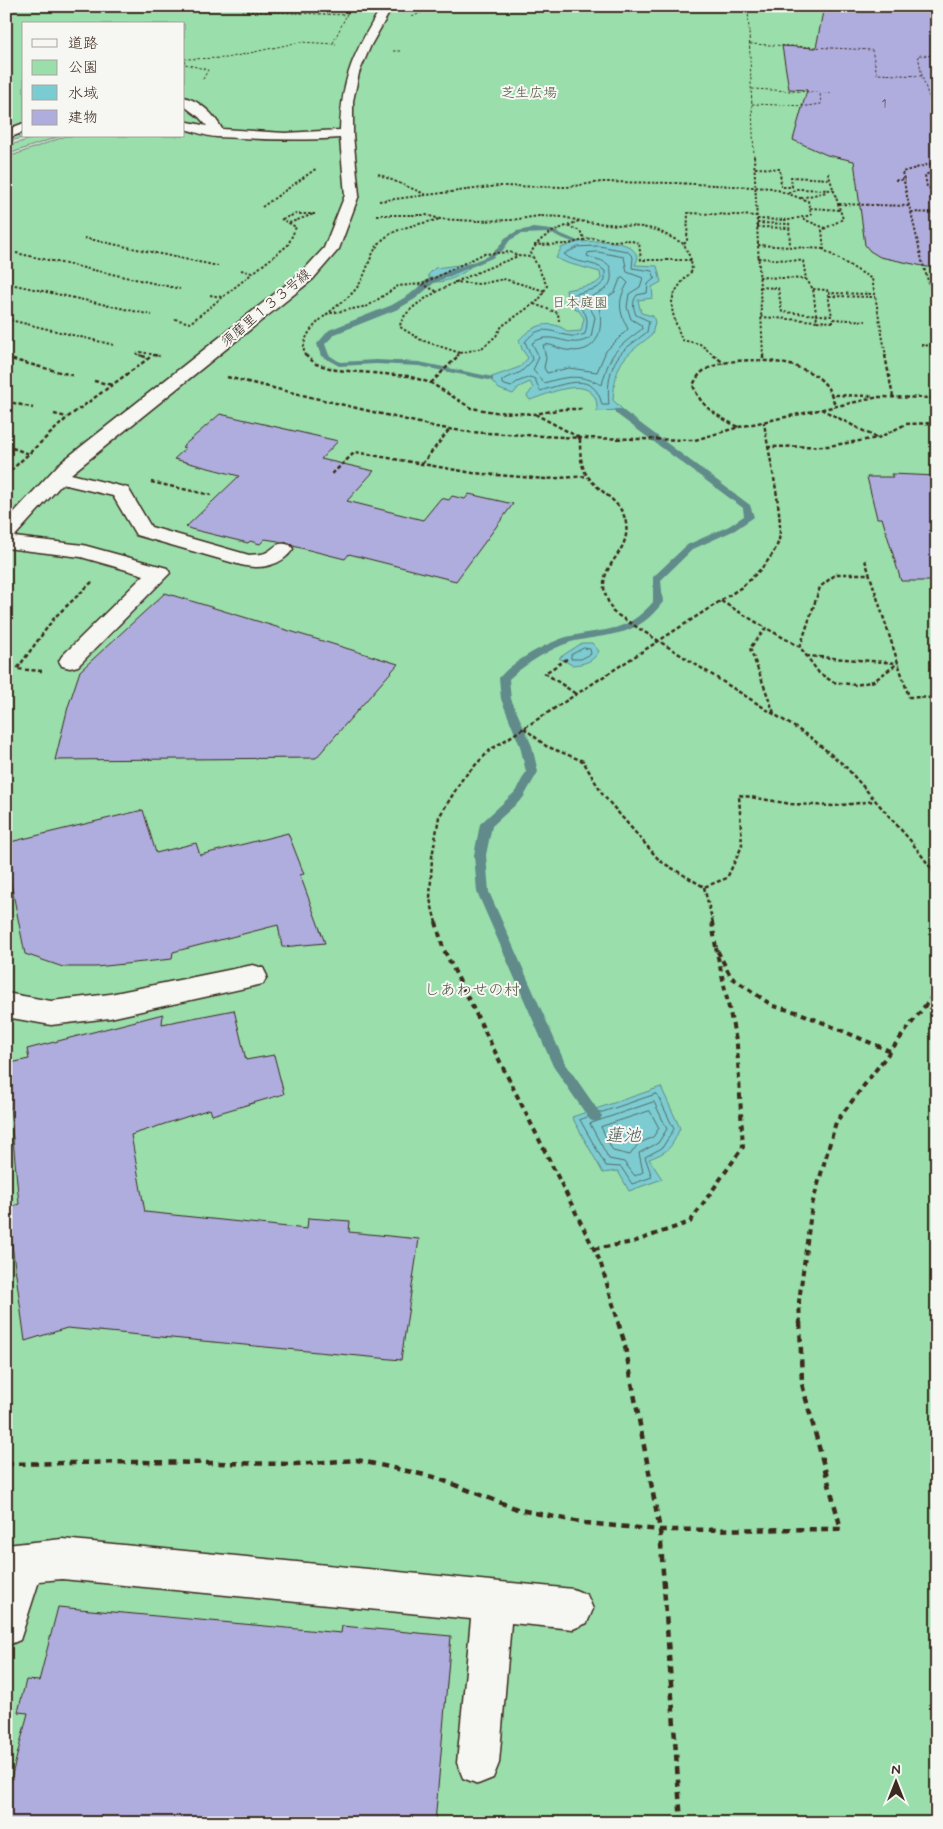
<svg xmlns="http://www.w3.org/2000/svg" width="943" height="1829" font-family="Mynerve,'Klee One',sans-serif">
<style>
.green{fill:#99deab;stroke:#6a8464}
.water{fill:#7bccd2;stroke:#618b8a}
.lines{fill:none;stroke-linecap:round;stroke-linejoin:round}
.shore{stroke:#556b66;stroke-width:1}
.stream{fill:#618b8a;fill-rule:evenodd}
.building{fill:#aeadde;stroke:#3b2a1e}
.minor-casing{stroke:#3b2a1e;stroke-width:3}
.path-far4{stroke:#3b2a1e;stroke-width:1;stroke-dasharray:2.5 2;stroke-linecap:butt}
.path-far3{stroke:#3b2a1e;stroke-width:2;stroke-dasharray:2.5 2;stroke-linecap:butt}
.path-far2{stroke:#3b2a1e;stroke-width:2.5;stroke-dasharray:4 2.5;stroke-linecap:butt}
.path-far1{stroke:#3b2a1e;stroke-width:4;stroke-dasharray:5.5 4.5;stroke-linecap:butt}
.path{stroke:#3b2a1e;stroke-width:4.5;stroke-dasharray:7 5.5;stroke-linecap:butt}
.minor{fill:#f6f6f2;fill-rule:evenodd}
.labels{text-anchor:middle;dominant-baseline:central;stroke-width:4;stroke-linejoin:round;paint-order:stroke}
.far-number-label{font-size:11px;fill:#584b4e}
.far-park-label{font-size:14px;fill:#525741;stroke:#f6f6f2}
.far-street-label{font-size:14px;fill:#3b2a1e;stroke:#f6f6f2}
.park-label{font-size:16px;fill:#525741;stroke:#f6f6f2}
.water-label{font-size:18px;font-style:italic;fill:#4e5b54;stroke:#f6f6f2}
</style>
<rect width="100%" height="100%" fill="#e0e0ec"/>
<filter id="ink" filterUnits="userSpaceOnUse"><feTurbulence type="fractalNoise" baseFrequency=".02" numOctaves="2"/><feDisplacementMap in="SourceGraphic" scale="10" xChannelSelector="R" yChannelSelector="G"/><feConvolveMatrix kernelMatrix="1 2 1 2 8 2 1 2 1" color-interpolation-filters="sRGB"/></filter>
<g filter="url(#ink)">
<path class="green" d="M6,6H937V1823H6V158L66,136H184V24H24V136H30L6,142Z
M42,136H60L6,155V146Z"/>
<path class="water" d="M599,241C615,242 632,242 638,258L635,265L657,266L661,282L652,287L653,298L638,300L641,313L653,316L655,322L652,335C622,358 616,361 613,400L623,410L597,411C597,407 597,399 594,396C582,377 546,395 530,400L527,396L533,388L530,382L519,387L513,394L499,389L490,379L492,377L520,367L528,358L522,349L519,340C532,325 552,318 568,332L581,331L584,318L579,311L568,303L566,290L595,284L601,279L600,272L567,263L556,258L561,248L577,242Z
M467,264L471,266C463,275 443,285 431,281L428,275L435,268Z
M582,643H592L599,651C593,662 584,664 572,665L559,658Z
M661,1087L680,1128C671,1148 670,1151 649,1159L662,1179L629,1191L618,1171L603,1173L572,1117Z"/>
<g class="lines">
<path class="shore" d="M599,246L627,251L633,257L632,268L652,271L655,278L648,284L647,293L637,295C632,302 633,307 636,315L649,321L647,332C640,338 632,343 625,349C609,364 607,385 609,405H602C595,370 564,384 540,391L535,379L530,377L517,382L511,387L502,384V380L521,372L532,361L531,355L525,342C546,315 561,344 585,334C593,306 575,312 572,295L597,288L605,281V271C594,260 575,265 564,254L578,247Z
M598,252L624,257L627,272L643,278L640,287L629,294L627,307L631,319L641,325L642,329C616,349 610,352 602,385C580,374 567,376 544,383L533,370L539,357L532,343C554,328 569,352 591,337L595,317L585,299C598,293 613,290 611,273C611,269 610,265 606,263C601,259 593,259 587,256L588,253Z
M623,278L628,283C617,300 619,312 628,329L606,351L597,372L569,368L547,373L544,368L546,358L543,345C552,343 557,349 566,350C599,356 605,328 598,303L615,292L620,279Z
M584,648L590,649L591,654L581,659H571V655Z
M657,1094L674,1129L662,1148L645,1157L652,1177L632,1184L621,1167L606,1166L580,1120Z
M654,1102L667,1129L658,1143L639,1153L643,1172L635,1176L624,1162L609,1159L590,1124Z
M650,1111L659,1128L653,1137L638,1144L630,1155L613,1151L601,1127Z"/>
<path class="stream" d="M533,228L552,230L580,242L575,243L549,233L521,234L510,240L503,250L492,258L434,283L415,299L398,309L335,334L325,344L329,355L340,362L376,360L419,362L493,377V381L419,366L376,364L339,366L321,356L317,344L329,330L392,305L409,295L428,279L488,256L498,248L505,238L517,231Z
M615,409H621L750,505L754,517L735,530L693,549L661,580L663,602C637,637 613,633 575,641C554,646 525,664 509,679L511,699L532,746L538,772L523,798L492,826L486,855L489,892L565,1063L602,1116L600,1120L595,1122L590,1120L553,1066L477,892L474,855L480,824L515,792L526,772L520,746L501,699L499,678C511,662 551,640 571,636C608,628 626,633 653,602V577L687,545L729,526L744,516L743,508L615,413Z"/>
</g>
<path class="building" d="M824,6H937V269L880,257L870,251L865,245L854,161L827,155L793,140L807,90L789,89L782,46L816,48Z
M220,414L338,441L321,459L374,471L347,501L423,520L441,498L449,500L452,496L465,499L469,494L513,504L456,581L349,554L345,559L293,546L290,543L265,539L260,544L250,541L248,543L191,529L186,527L239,476L174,459L186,448L182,447Z
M891,474L937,476V581H901L882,518H877L867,477H893Z
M165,593L398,664L316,758L55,760L68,707L80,671Z
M143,810L156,853L196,843L200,855L288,833L304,874L300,875L325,943L282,947L278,925L173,952L172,959L96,967H63L25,954L6,858V843Z
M234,1010L246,1060L274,1055L284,1094L212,1115L210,1109L131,1135L145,1212L307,1229L308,1218L350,1221L349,1232L419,1239L401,1360L67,1328L25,1341L7,1208L19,1204L6,1064L29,1059L27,1049L163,1014L162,1024Z
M58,1607L341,1633L342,1626L451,1636L435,1823H6V1798L28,1713L18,1712L26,1680L39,1681Z"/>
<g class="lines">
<defs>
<path id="minor" d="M382,6H393L371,45L359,73L353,101V135L359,195L339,249L313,279L71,474L128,488L151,527L249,555C253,554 261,555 265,553C277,548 274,541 290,545L293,549C282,566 260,570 241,565L136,535L113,496L62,484L14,537L83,545L167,568L170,573L78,666L70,668L62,666L59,661L62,656L144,575L81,557L6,548V521L59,464L301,273L324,248L345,195L340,138C298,141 258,139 217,137C207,137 194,131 184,129V121L207,126L199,117L184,106V97C200,101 214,114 222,129L285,133L340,130C342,75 354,53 382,6Z
M24,123V132L6,139V130Z
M253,965L263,968L267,976L263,984L110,1018L51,1025L6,1017V993L51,1001L110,994Z
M62,1539L573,1589L587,1595L593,1609L587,1623L573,1629L511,1623L499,1763L493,1778L478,1784L463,1778L457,1763L471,1619L62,1579L39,1581L20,1640L6,1646V1545Z"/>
</defs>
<use href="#minor" class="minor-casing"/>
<path class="path-far4" d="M748,6L754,158
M242,11L347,15
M412,17L434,6
M333,43L351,6
M750,44L872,50L877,74L922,76L937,122
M393,51H401
M184,59L227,58L300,42L336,44
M184,60L185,64L208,70L202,81
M922,76L918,55L937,56
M752,89L832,93
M752,104L808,106L821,104L820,93"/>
<path class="path-far3" d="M754,156L763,356
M755,168L780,169L781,187H792L791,177L830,179
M937,170L925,175L927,187L937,192
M828,173L843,219L822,230L824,250L872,279L886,356
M378,174L427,195
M895,180H903
M788,193L797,189L834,190
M801,198L826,192
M379,201L498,186L567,187L601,182L675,183L772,188L808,201L811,215L789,220L790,247
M839,204L909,206L911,212L937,213
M909,206L902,172L937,162
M262,207L317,168
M810,208L841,210
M911,212L922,261L933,297H937
M376,215H426L440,219L475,221L512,220L539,216L563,217L585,222L642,227L657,230L684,244L691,260L692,271C665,299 669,305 682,340L700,344L715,356
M282,219L296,214H315
M757,219L789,220
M803,219L825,228
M289,223L314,214
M757,223L790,224
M568,226L580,231L584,238
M757,227L789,228
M84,238L218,266
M684,244L687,241L688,213L757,216
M534,245L569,244L591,238L612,241L628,240L639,243L641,260H691
M758,245L824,249
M16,253L180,289
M758,258L803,261L806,279L813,289L817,321L761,317
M241,270L252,273
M759,277L806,279
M454,282L480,284L504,279L545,291
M6,283L152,315
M422,284L438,292
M760,287L778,288L782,312L832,316L827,290L813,289
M828,293L875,294
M210,295L222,297
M829,296L875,297
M534,304L558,313L559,321
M326,314L368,306L398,286L422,284L483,254L510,252L518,256L532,257
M6,319L114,345
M175,319L190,323L288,245L296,227L281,219
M833,319L866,321
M817,321L833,322V319
M921,345L937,346
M460,353L421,340L400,327C401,299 494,266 518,256
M142,356L137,354L141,352L159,356
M305,356C296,328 340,308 355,290C369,274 368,250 386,237C401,226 422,224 440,219
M457,356L460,353L482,348L496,336L502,326L539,300L547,286L531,253C541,233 560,229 579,221"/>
<path class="path-far2" d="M153,355L160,356
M305,355L316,364L336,370L408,376L431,383L471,408L495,412L535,414L563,409H582
M713,355L724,363
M763,355V361
M885,355L893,397
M6,358L75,376
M227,377L436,427L469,432L580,438L695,440L739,427L879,397
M94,381L113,385
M431,383L459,355
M835,395L872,396
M878,397L937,398
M6,401L33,408
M821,409L877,438
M54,414L67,417
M535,414L580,438C580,450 580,462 585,472C596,492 622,499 626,523C630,551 606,560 604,583C603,593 609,603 613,612L810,737L845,766L910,840L937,876
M738,427C718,416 701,408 693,385C696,380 699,373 705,370C732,354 795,358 820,379C829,387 831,394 835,405
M767,447L828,446L878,438L906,424L937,423
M12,448L30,454
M422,464L449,430
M332,474L355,452L473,473L546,479L587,476
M6,475L68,417L149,358L139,355
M151,482L211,495
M865,560L909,697L937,698
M721,601L766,628
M800,647L820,587L836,574H869
M806,656L897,663
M567,659L545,673L576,694
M42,671L17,669L55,617L92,582
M774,713L750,648L766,628L800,647L819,673L833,682L856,685L874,681L898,663
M524,728L546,746L583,761L603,795L660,861L704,887L727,878L742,846L739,795L791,804L835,806L874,801
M704,887L713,923
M436,923L430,899L432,857L439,817L463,778L490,750L742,587C756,574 771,561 778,543C786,523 767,448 764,422"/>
<path class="path-far1" d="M436,922L443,948L600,1261L619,1324
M712,922L716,948L731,977L773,1006L800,1013L890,1051
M594,1249L633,1242L690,1222L743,1147L737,1045L716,948
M800,1324L799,1301L812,1205L836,1122L937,990"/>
<path class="path" d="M618,1322L624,1341L660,1530L681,1823
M6,1464L136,1462L295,1464L357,1460L434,1477L520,1510L585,1523L660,1530L841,1529L802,1384L800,1322"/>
<use href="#minor" class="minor"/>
</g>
</g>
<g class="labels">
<g class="far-number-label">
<text x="884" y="104">1</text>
<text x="905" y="180">1</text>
</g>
<g class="far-park-label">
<text x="529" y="93">芝生広場</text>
<text x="580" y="303">日本庭園</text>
</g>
<g class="far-street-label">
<text transform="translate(266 308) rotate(-40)">須磨里１３３号線</text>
</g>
<g class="park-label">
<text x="472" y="990">しあわせの村</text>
</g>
<g class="water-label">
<text x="623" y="1136">蓮池</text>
</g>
</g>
<rect width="943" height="1829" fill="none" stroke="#f6f6f2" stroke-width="25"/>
<rect x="12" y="12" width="918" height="1804" fill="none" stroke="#3b2a1e" stroke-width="2" filter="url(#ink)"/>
<rect x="22" y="22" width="162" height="115" fill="#f6f6f2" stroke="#aba49d"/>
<rect x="32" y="39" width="25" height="8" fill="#f6f6f2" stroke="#aba49d"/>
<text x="68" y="48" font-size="15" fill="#3b2a1e">道路</text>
<rect x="32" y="60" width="25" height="15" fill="#99deab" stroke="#aba49d"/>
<text x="68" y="72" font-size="15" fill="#3b2a1e">公園</text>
<rect x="32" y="85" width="25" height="15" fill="#7bccd2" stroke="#aba49d"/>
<text x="68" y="98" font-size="15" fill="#3b2a1e">水域</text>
<rect x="32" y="110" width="25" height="15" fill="#aeadde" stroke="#aba49d"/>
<text x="68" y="122" font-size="15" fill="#3b2a1e">建物</text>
<g transform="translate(896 1782)" stroke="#f6f6f2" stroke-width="4" paint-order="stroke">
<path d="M0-4L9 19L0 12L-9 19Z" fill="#3b2a1e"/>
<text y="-8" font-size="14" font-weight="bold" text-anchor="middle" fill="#3b2a1e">N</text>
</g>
</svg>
